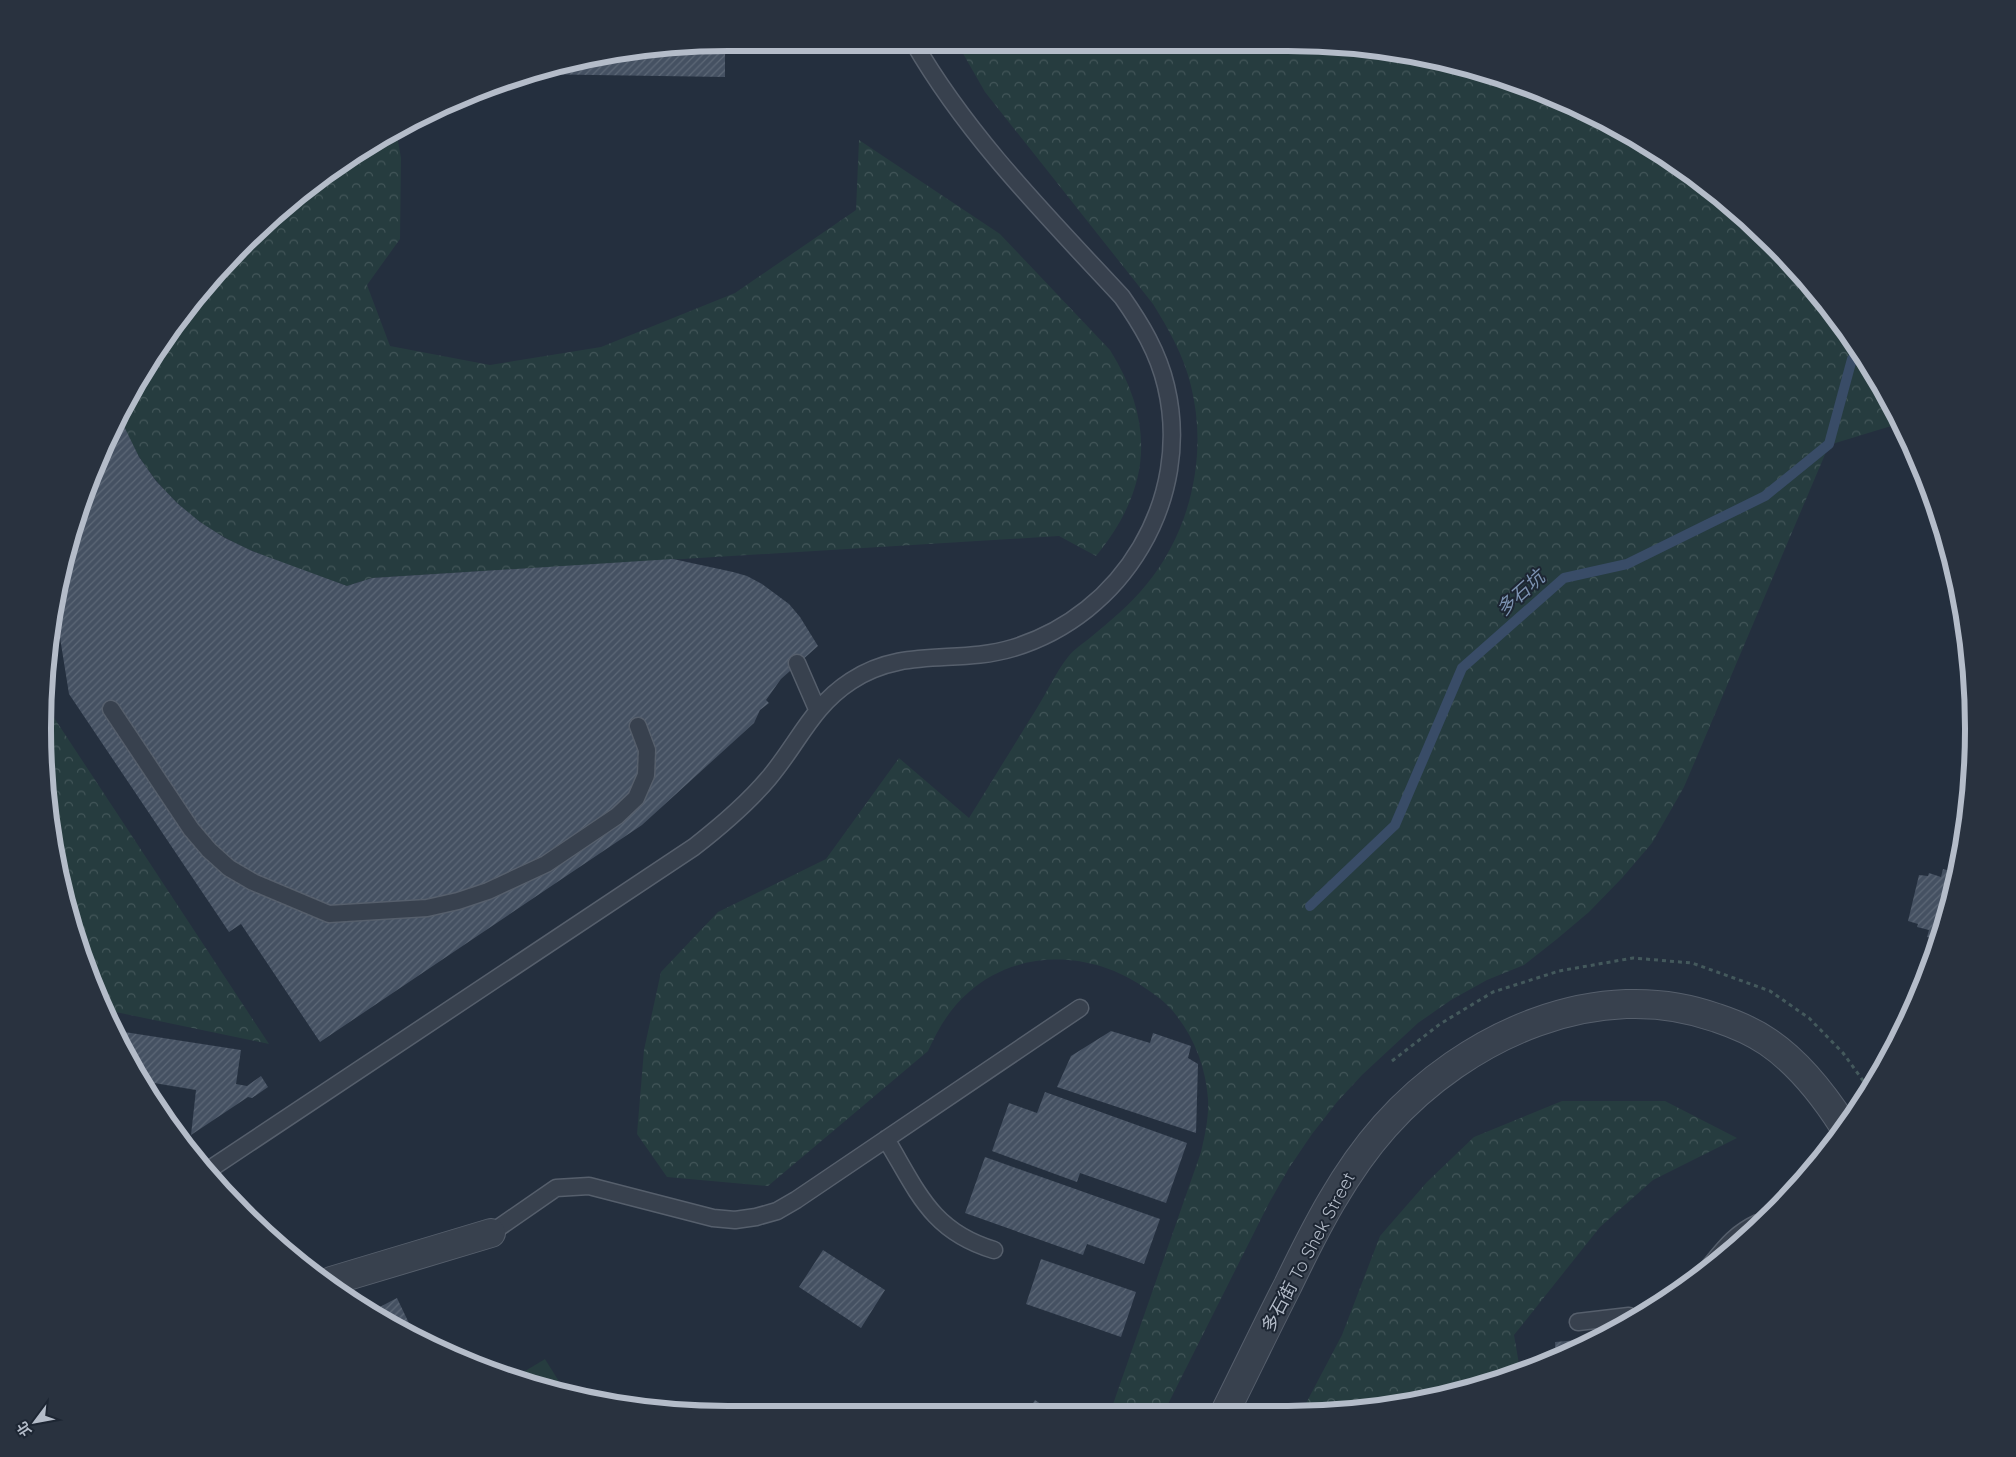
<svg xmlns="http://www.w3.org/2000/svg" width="2016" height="1457" font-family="Quicksand,'Noto Sans TC',sans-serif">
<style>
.forest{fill:url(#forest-crowns)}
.pitch{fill:#263c3f}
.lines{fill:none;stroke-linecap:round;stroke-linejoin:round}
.stream{stroke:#394c67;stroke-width:10}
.building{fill:url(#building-hatch)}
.service-casing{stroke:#565f6c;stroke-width:19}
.minor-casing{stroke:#565f6c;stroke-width:30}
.tertiary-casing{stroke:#565f6c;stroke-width:30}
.path{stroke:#44595c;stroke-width:3;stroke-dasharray:4 4;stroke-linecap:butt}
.service{stroke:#38414e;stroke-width:16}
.minor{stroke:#38414e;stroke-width:28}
.tertiary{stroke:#38414e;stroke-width:28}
.labels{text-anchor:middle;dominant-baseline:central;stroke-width:4;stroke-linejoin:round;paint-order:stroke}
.street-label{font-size:18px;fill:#b4bcc9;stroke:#1d2633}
.water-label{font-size:19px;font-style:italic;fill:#7c92b1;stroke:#1d2633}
.rim{fill:none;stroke:#b4bcc9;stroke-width:6}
</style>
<defs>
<pattern id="forest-crowns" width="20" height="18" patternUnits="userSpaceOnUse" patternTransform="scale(1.25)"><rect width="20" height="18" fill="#263c3f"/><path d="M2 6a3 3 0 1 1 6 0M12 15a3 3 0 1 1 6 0" fill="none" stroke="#435659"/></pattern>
<pattern id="building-hatch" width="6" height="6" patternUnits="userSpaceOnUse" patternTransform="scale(1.25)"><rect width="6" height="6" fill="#455162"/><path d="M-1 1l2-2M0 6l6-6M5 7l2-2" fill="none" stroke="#5d6877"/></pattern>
</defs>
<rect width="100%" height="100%" fill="#242f3e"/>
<path class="forest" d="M957,43H1288L1465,66L1550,95L1668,158L1740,213L1832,311L1901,423L1829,445L1684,787L1652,843L1622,878L1589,912L1557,939L1524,965L1487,980L1451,1000L1418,1023L1362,1075L1337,1102L1312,1134L1289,1168L1269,1203L1165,1410H1111L1201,1152C1205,1135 1209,1117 1208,1099C1206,1069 1195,1039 1176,1015C1168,1004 1156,995 1145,988C1092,951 1019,948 969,992C950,1008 938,1029 928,1051L768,1186L667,1177L637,1134L644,1050L661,972L718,912L826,859L899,758L969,818C992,781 1014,745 1037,708C1047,692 1056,672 1068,657C1074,649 1084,643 1091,637C1110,621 1130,605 1146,585C1191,531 1208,454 1191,386C1184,356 1169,330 1153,304L985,92Z
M396,130L401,158L400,239L367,285L390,346L490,365L601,347L735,293L856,210L859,140L1000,234L1110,350C1156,424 1151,489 1096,556L1059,536L372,578L347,586C307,571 264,559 226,538C178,513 138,467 119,416L213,276L348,158Z
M45,704L269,1044L106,1010L95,991L48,818L43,728Z
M1562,1101H1665L1737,1138L1653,1180L1600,1227L1514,1335L1520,1370L1377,1409H1303L1342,1335L1380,1236L1427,1182L1474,1137Z"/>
<path class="pitch" d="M545,1359L567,1394L551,1391L515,1377Z"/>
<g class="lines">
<path class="stream" d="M1310,906L1395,825L1462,668L1564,578L1627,564L1765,496L1829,444L1852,359L1859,355"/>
</g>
<path class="building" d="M725,43V77L529,74L551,66Z
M119,416L139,457L156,481L177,503L200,522L225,538L252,551L347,586L372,578L673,559L733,572L747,576L762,584L789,604L800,617L818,646L781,679L766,700L769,703L760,710L754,723L642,825L320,1042L241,924L229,932L69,694L55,606L56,595L113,425Z
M1943,869L1955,872L1939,940L1927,937L1929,930L1917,927L1918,924L1908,921L1919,875L1928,876L1929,873L1941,877Z
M118,1031L241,1050L236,1084L247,1086L261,1076L268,1087L252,1098L248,1097L191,1135L196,1090L154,1083L153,1091Z
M1111,1031L1150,1043L1153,1033L1191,1046L1188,1058L1198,1064L1196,1133L1057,1087L1071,1056Z
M1045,1092L1187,1143L1166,1203L1080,1173L1077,1182L992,1151L1009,1103L1037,1113Z
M985,1157L1160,1219L1144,1264L1087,1244L1083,1255L965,1213Z
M823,1250L885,1290L861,1328L799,1287Z
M1041,1259L1136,1292L1121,1337L1026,1304Z
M397,1298L416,1338L374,1310Z
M1590,1339L1556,1359L1555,1342Z
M1035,1400L1051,1411H1028Z"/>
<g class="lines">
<defs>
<path id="service" d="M797,663L817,709
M111,709L191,829L209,850L229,868L253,882L329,914L427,908L458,901L488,891L546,864L617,816L636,798L646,775L647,750L638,726
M886,1139C918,1192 931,1231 994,1250
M207,1171L694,847C721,826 746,805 768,779C798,744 811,707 851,681C904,646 957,665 1013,648C1123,615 1193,499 1166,386C1158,352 1141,324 1122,297C1047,216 969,138 914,43
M491,1233L556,1188L589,1186L713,1218L735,1220L756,1217L777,1211L796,1200L1080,1008
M1704,1273C1722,1252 1732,1235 1758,1223
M1578,1322L1629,1316"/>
<path id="minor" d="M331,1281L491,1233"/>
<path id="tertiary" d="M1226,1410C1247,1368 1267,1326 1288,1285C1315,1229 1344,1172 1385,1126C1465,1036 1598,975 1717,1018C1735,1024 1752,1031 1768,1042C1799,1063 1823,1094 1843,1125"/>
</defs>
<use href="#service" class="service-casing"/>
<use href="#minor" class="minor-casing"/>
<use href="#tertiary" class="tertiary-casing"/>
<path class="path" d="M1392,1061L1440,1024L1493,992L1559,971L1633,958L1692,963L1770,991L1809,1018L1843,1053L1869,1089"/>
<use href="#service" class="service"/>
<use href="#minor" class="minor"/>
<use href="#tertiary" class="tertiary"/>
</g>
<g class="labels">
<g class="street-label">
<text transform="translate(1308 1252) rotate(-62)">多石街 To Shek Street</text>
</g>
<g class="water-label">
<text transform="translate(1520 593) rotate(-42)">多石坑</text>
</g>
</g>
<path d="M0 0H2016V1457H0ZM728 51H1288A677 677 0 0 1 1965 728V729A677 677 0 0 1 1288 1406H728A677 677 0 0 1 51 729V728A677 677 0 0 1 728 51Z" fill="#29323f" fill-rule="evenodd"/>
<path class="rim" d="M728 51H1288A677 677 0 0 1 1965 728V729A677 677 0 0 1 1288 1406H728A677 677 0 0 1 51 729V728A677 677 0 0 1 728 51Z"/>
<g transform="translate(35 1422) rotate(238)" stroke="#1d2633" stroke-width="4" paint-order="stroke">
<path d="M0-4L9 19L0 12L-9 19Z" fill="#b4bcc9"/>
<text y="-8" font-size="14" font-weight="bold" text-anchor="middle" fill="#b4bcc9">北</text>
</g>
</svg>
